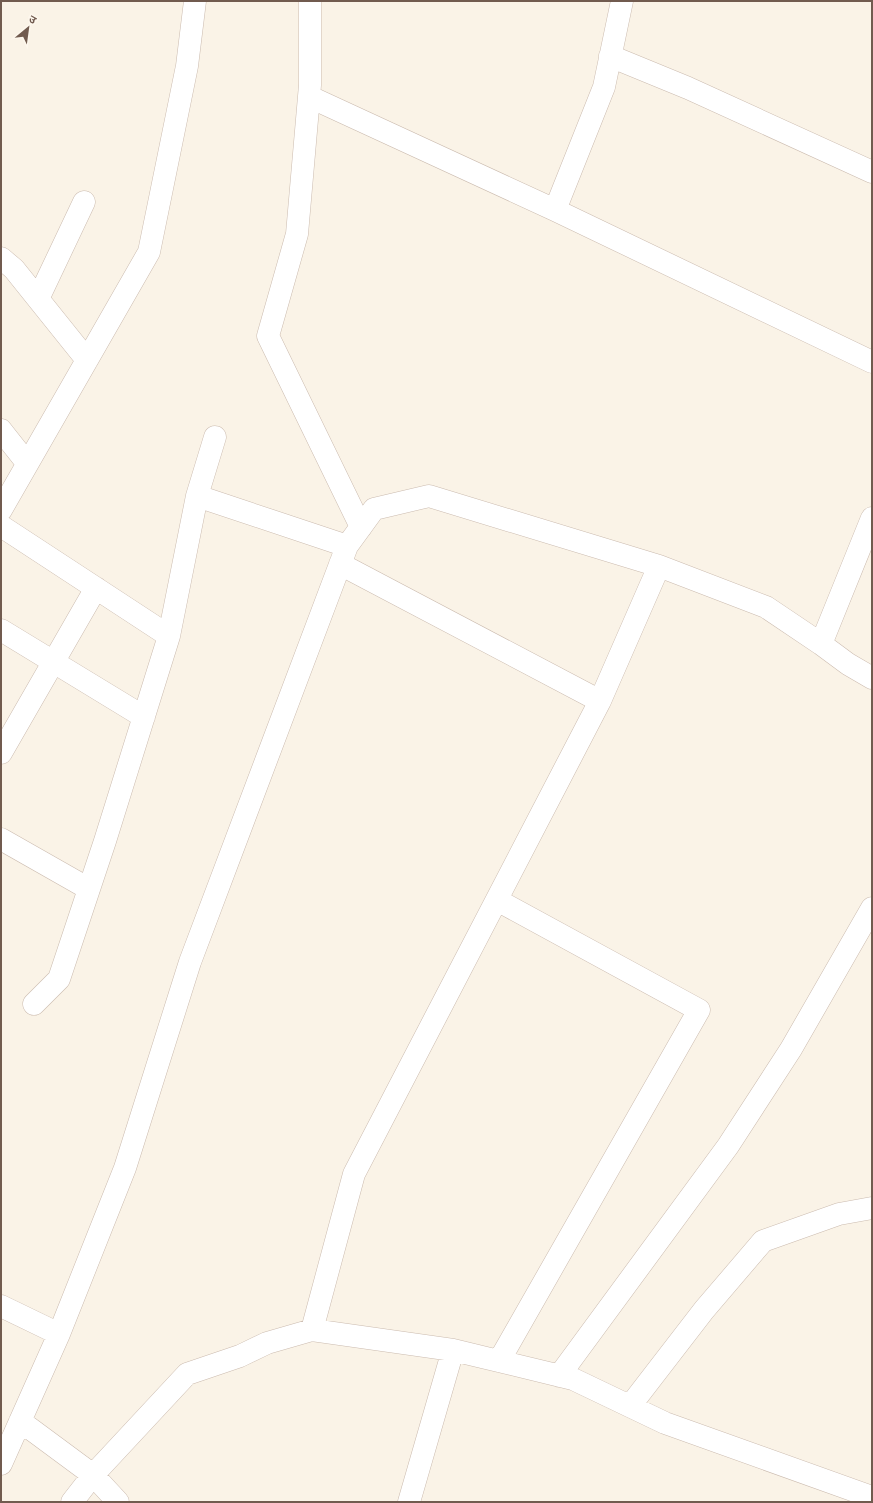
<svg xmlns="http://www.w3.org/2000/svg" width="873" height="1503" font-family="'Titillium Web','Noto Sans Devanagari',sans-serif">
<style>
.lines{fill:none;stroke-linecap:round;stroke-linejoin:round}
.minor-casing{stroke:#cbbbaf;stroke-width:23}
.minor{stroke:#fff;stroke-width:22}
</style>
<rect width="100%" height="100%" fill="#faf3e7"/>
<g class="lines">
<defs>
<path id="minor" d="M310,1V85L297,234L268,336L361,527
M610,56L688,88L872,172
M310,97L555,210L872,362
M555,210L604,87L622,1
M1,258L14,269L87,360
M38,299L84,202
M1,430L27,463
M197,496L347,546
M1,510L149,252L187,66L195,1
M1,526L169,636
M340,564L600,701
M1,630L144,717
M821,644L872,518
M1,753L96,588
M1,839L89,889
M497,900L699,1010L499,1361
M34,1004L59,979L105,841L169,636L197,496L215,437
M1,1306L59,1334
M312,1330L354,1174L600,701L659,566
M559,1376L728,1146L791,1049L872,908
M630,1406L704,1310L763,1241L839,1214L872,1208
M20,1421L93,1475L118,1502
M1,1464L59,1334L125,1168L190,962L347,546L374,509L429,496L659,566L766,607L821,644L848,664L872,678
M72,1502L93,1475L187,1374L240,1356L267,1343L312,1330L453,1350L573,1379L665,1423L872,1497
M409,1502L453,1350"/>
</defs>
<use href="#minor" class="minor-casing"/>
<use href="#minor" class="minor"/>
</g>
<rect width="873" height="1503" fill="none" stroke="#715b4f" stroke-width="4"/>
<g transform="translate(28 28) rotate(29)" stroke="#fdf7ed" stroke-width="3" paint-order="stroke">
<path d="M0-3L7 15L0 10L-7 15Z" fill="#715b4f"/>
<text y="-6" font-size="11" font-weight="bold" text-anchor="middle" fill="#715b4f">उ</text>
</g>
</svg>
